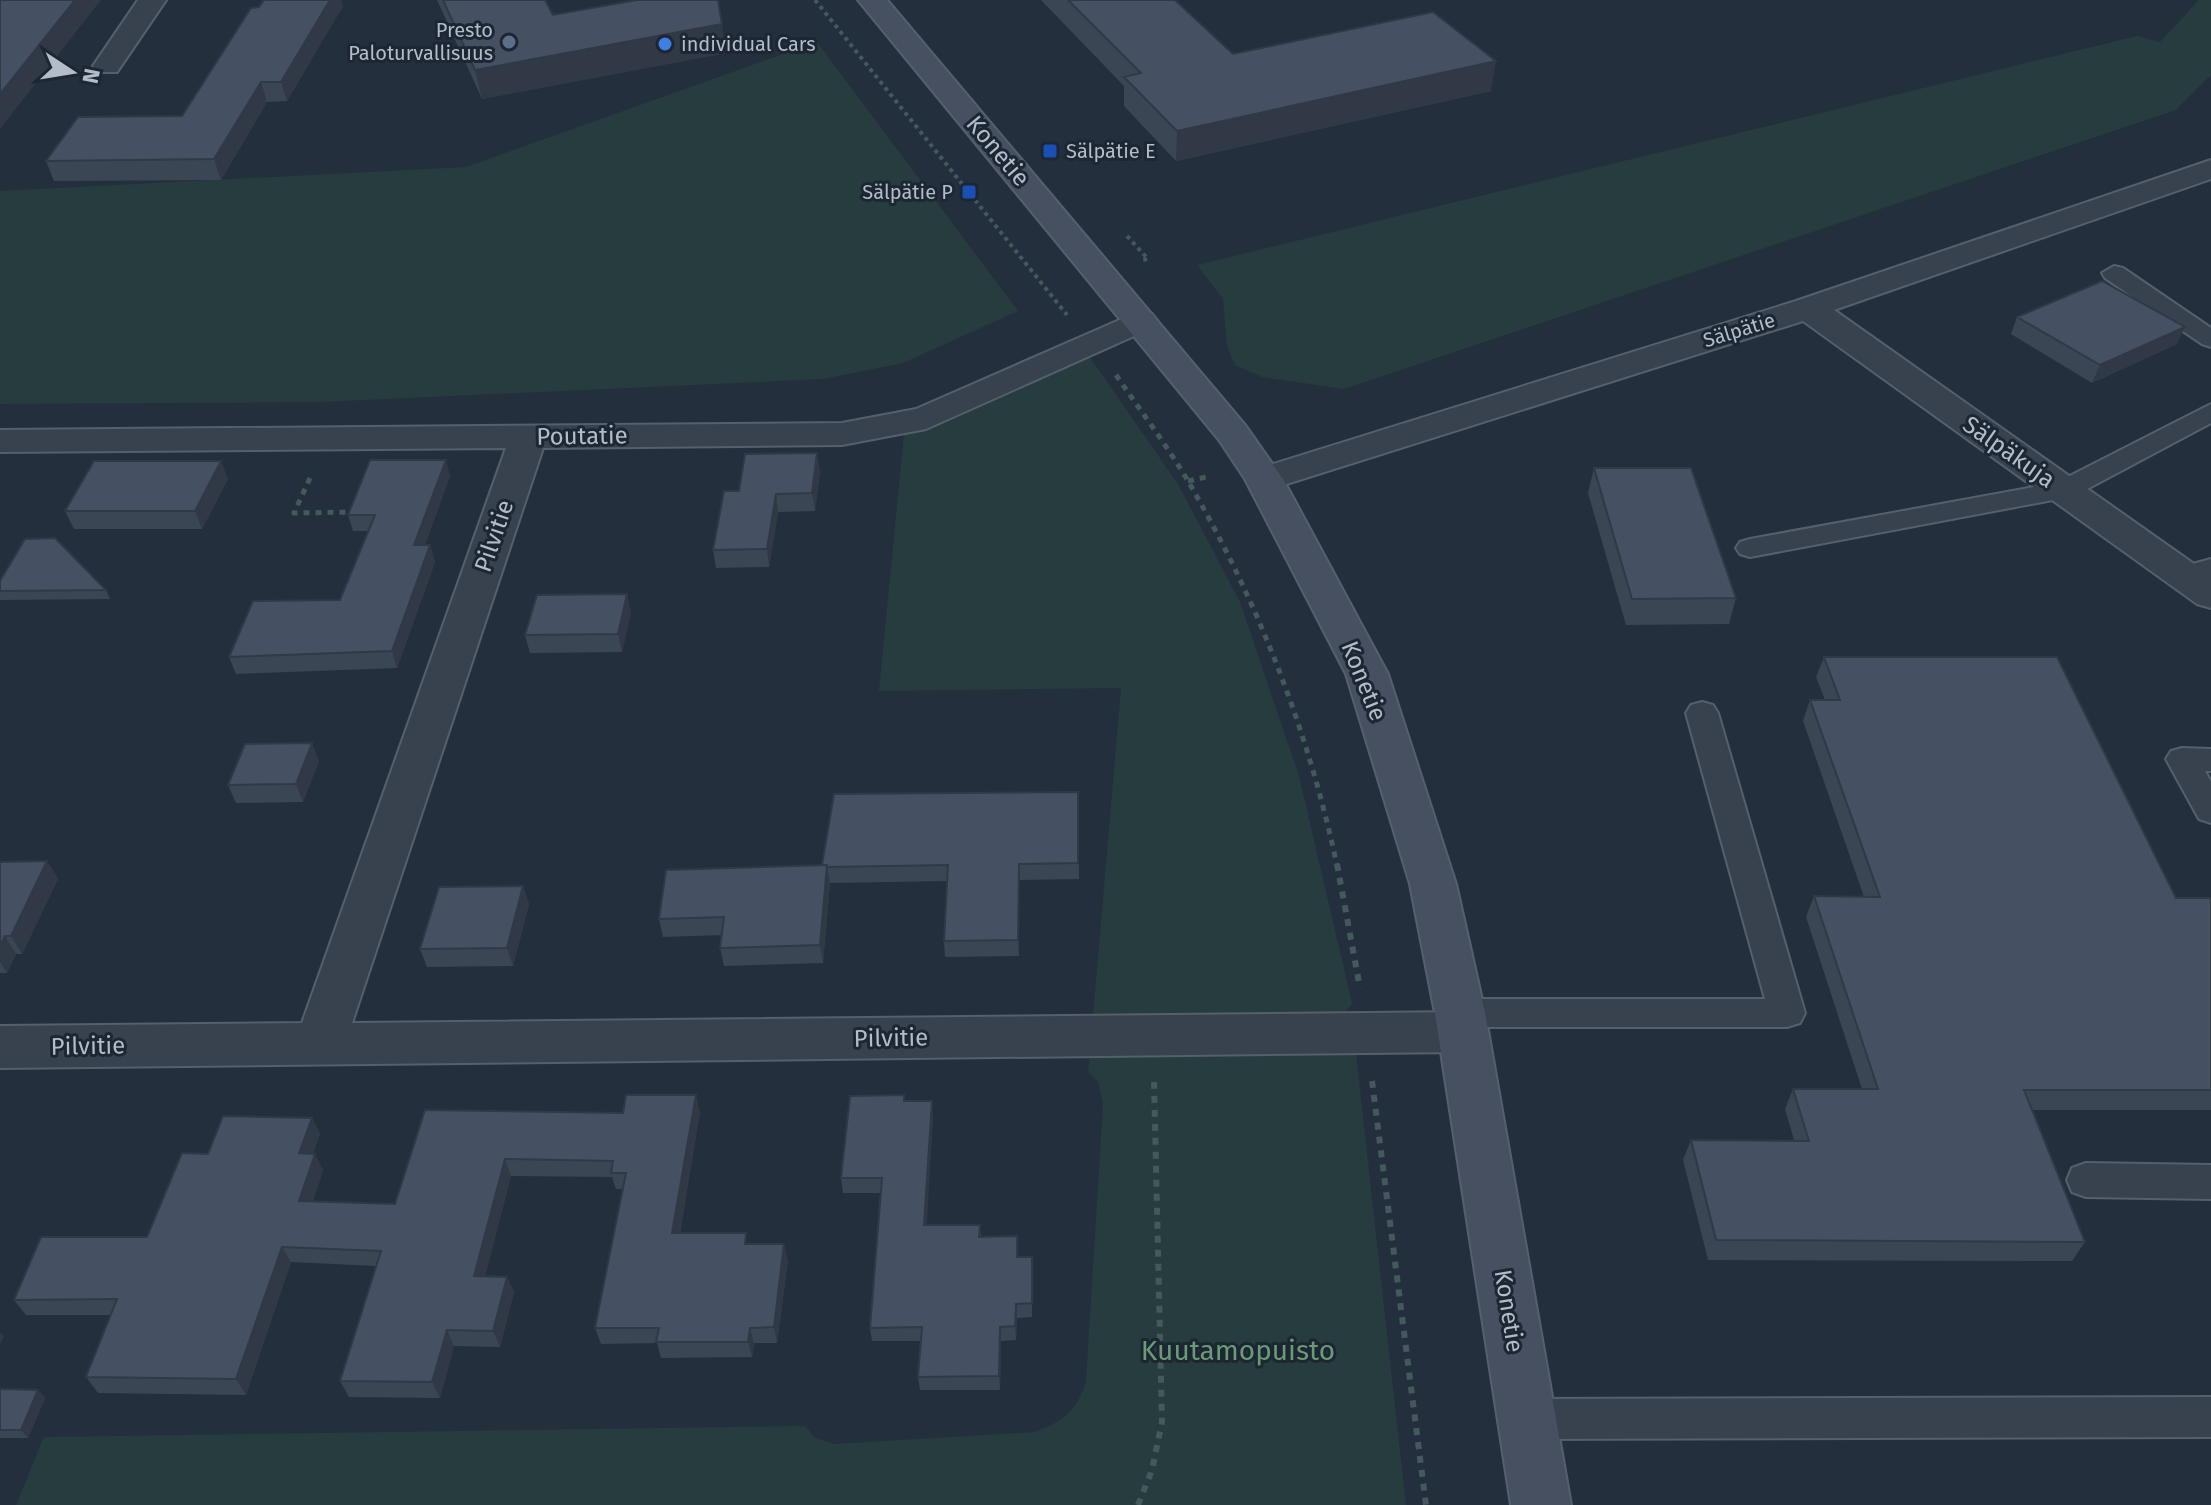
<svg xmlns="http://www.w3.org/2000/svg" width="2211" height="1505" font-family="'Fira Sans',sans-serif">
<style>
.green{fill:#263c3f}
.lines{fill:none;stroke-linecap:round;stroke-linejoin:round}
.lane-casing{stroke:#565f6c;stroke-width:4}
.street-casing{stroke:#565f6c;stroke-width:4}
.secondary-casing{stroke:#565f6c;stroke-width:4}
.path-far2{stroke:#44595c;stroke-width:4;stroke-dasharray:4 4;stroke-linecap:butt}
.path-far1{stroke:#44595c;stroke-width:5;stroke-dasharray:6 6;stroke-linecap:butt}
.path{stroke:#44595c;stroke-width:6;stroke-dasharray:7 7;stroke-linecap:butt}
.lane{fill:#38414e;fill-rule:evenodd}
.street{fill:#38414e;fill-rule:evenodd}
.secondary{fill:#465061;fill-rule:evenodd}
.wall{fill:#3b4654}
.shaded-wall{fill:#303945}
.building{fill:#455162;stroke:#303945;stroke-width:2}
.service-dot{fill:#5c6f8a;stroke:#1d2633;stroke-width:3}
.shop-dot{fill:#3f7fe0;stroke:#1d2633;stroke-width:3}
.transit-dot{fill:#1a4fb4;stroke:#1d2633;stroke-width:3}
.labels{text-anchor:middle;dominant-baseline:central;stroke-width:6;stroke-linejoin:round;paint-order:stroke}
.far-poi-label{font-size:20px;fill:#b4bcc9;stroke:#1d2633;text-anchor:end}
.far-street-label{font-size:20px;fill:#b4bcc9;stroke:#1d2633}
.street-label{font-size:24px;fill:#b4bcc9;stroke:#1d2633}
.near-park-label{font-size:28px;fill:#6b9a76;stroke:#1d2633}
</style>
<rect width="100%" height="100%" fill="#242f3e"/>
<path class="green" d="M2199,0H2211V75L2176,110L1344,389L1262,377L1235,365L1227,346L1223,299L1197,265L2137,36L2160,42Z
M817,42L1018,311L903,363L823,379L321,402L0,404V191L466,167Z
M1087,353L1178,484L1240,602L1299,776L1352,1003L1345,1013L1093,1016L1121,688L879,691L904,434L955,418Z
M1090,1053H1356L1406,1505H16L44,1437L805,1426L815,1438L834,1444L1035,1432C1064,1421 1077,1410 1086,1382L1103,1103L1098,1082L1088,1072Z"/>
<g class="lines">
<defs>
<path id="lane" d="M2114,266L2123,268L2211,328V347L2202,344L2105,278L2102,273Z
M2211,404V423L2074,496L1750,557L1740,554L1736,548L1740,542L1750,539L2056,483Z
M2211,559V578L2184,585L2174,583L2169,576L2174,569Z
M1702,702L1713,705L1718,713L1805,1013L1800,1023L1787,1027H1460L1447,1023L1442,1013L1447,1003L1460,999H1765L1686,713L1691,705Z
M2182,748L2211,749V771H2205L2211,782V823L2199,819L2166,759L2171,751Z
M2086,1163L2211,1165V1199L2086,1197L2072,1192L2067,1180L2072,1168Z
M2211,1397V1437L1527,1439L1512,1433L1506,1419L1512,1405L1527,1399Z"/>
<path id="street" d="M138,0H166L117,72H97L93,66Z
M2211,160V179L1834,310L2211,576V608L2197,604L1803,321L1277,487L1264,491L1251,487L1245,479L1251,471L1796,301Z
M1140,311L1152,314L1157,321L1152,328L926,429L842,445L543,448L352,1023L1463,1012L1481,1018L1488,1032L1481,1046L1463,1052L0,1068V1026L302,1023L506,448L0,452V430L842,423L916,409Z"/>
<path id="secondary" d="M858,0H887L1245,425L1283,479L1388,674L1456,884L1485,1013L1571,1505H1511L1435,1013L1410,884L1346,674L1245,479L1219,440Z"/>
</defs>
<use href="#lane" class="lane-casing"/>
<use href="#street" class="street-casing"/>
<use href="#secondary" class="secondary-casing"/>
<path class="path-far2" d="M815,0L1067,315
M1127,236L1148,259L1142,260"/>
<path class="path-far1" d="M1116,375C1140,410 1166,444 1188,481C1257,599 1309,732 1337,866
M310,478L294,513L353,512
M1188,481L1211,476"/>
<path class="path" d="M1337,864L1360,988
M1372,1081L1426,1505
M1138,1505L1152,1470L1162,1422L1154,1080"/>
<use href="#lane" class="lane"/>
<use href="#street" class="street"/>
<use href="#secondary" class="secondary"/>
</g>
<path class="wall" d="M264,0H341L343,6L287,101L267,102L221,180L54,181L46,161L182,116Z
M437,0H545L553,15L726,53L482,99Z
M1041,0H1175L1233,54L1491,91L1176,161L1124,106V86Z
M2017,317L2177,344L2092,383L2011,334Z
M1594,468L1736,598L1729,624L1626,625L1588,493Z
M820,471L815,511L778,512L769,567L716,568L713,550L739,491Z
M450,476L425,545H430L435,562L397,668L236,674L229,657L340,600L368,531H353L348,515Z
M228,479L202,529H74L65,511Z
M0,581L106,590L110,599L0,600Z
M631,612L622,652L530,653L525,635Z
M1824,657L2176,898H2211V1110H2033L2085,1242L2072,1261L1708,1260L1683,1160L1691,1140H1794L1785,1109L1793,1089H1862L1806,917L1814,896L1864,897L1803,721L1810,700H1825L1816,677Z
M319,761L303,802L236,803L228,785Z
M1078,792L1079,879L1019,880V956L945,957L944,941L947,881L830,883L823,963L724,966L720,948L722,935L663,937L659,919L822,865Z
M47,861L58,879L22,954H16L7,973H0V862Z
M523,886L529,904L513,966L427,967L420,949Z
M905,1101L933,1116L926,1225H980L981,1237L1018,1257H1032V1317L1017,1318L1016,1340L1001,1341L1000,1390H920L918,1377L921,1341H872L870,1328L880,1193H843L841,1178Z
M425,1110L623,1113L700,1112L680,1233L748,1244L788,1260L777,1343H754L752,1357L661,1358L657,1343L601,1344L595,1328L623,1189H616L612,1177L511,1176L485,1276L507,1277L514,1292L500,1347L454,1346L440,1398L349,1397L340,1381L376,1266L291,1262L246,1395L98,1393L86,1377L111,1315H26L14,1300L147,1237L208,1154L312,1118L320,1134L313,1154L323,1170L313,1201L395,1204Z
M0,1389L38,1390L45,1398L28,1438H0Z"/>
<path class="shaded-wall" d="M75,0H101L0,129V94Z
M330,0H341L343,6L287,101L281,82Z
M722,24L726,53L482,99L475,70Z
M1496,61L1491,91L1176,161L1177,131Z
M261,82L267,102L221,180L214,159Z
M2185,327L2177,344L2092,383L2100,365Z
M817,453L820,471L815,511L812,493Z
M446,460L450,476L419,562L414,545Z
M221,461L228,479L202,529L195,511Z
M776,494L778,512L769,567L767,549Z
M430,545L435,562L397,668L392,651Z
M627,594L631,612L622,652L618,634Z
M312,743L319,761L303,802L296,784Z
M47,861L58,879L22,954L11,936Z
M1019,864V956L1018,940Z
M827,865L830,883L823,963L820,945Z
M523,886L529,904L513,966L507,948Z
M5,936L16,954L7,973L0,962V946Z
M696,1095L700,1112L677,1249L672,1233Z
M932,1101L933,1116L926,1240L924,1225Z
M312,1118L320,1134L307,1170L299,1153Z
M315,1154L323,1170L307,1217L299,1201Z
M505,1159L511,1176L481,1292L474,1276Z
M784,1244L788,1260L777,1343L774,1327Z
M282,1247L291,1262L246,1395L236,1379Z
M507,1277L514,1292L500,1347L493,1331Z
M1016,1304L1017,1318L1016,1340L1015,1326Z
M1000,1327L1001,1341L1000,1390L999,1376Z
M750,1328L754,1343L752,1357L748,1342Z
M447,1330L454,1346L440,1398L432,1382Z
M0,1332L4,1336L0,1345Z
M38,1390L45,1398L28,1438L21,1430Z"/>
<path class="building" d="M0,0H75L0,94Z
M264,0H330L281,82H261L214,159L46,161L78,117L182,116L251,8L259,7Z
M443,0H545L553,15L637,0H718L722,24L475,70Z
M1068,0H1175L1233,54L1433,12L1496,61L1177,131L1124,77L1141,73Z
M2102,281L2185,327L2100,365L2017,317Z
M817,453L812,493L776,494L767,549L713,550L724,491H739L745,454Z
M370,460H446L414,545H430L392,651L229,657L253,601L340,600L375,515H348Z
M94,461H221L195,511H65Z
M1594,468H1691L1736,598L1632,599Z
M55,538L106,590L0,591V581L25,539Z
M627,594L618,634L525,635L537,595Z
M1824,657H2057L2176,898H2211V1090H2024L2085,1242L1716,1240L1691,1140L1809,1141L1793,1089H1878L1814,896L1880,897L1810,700H1840Z
M312,743L296,784L228,785L245,744Z
M1078,792V863L1019,864L1018,940L944,941L948,865L827,867V865H822L834,794Z
M47,861L11,936H5L0,946V862Z
M827,865L820,945L720,948L724,917L659,919L666,870Z
M523,886L507,948L420,949L439,887Z
M626,1095H696L672,1233H746L745,1244H784L774,1327L750,1328L748,1342H656L659,1328H595L626,1173H611L613,1161L505,1159L474,1276L507,1277L493,1331L447,1330L432,1382L340,1381L381,1251L282,1247L236,1379L86,1377L117,1299L14,1300L41,1237H147L182,1153L208,1154L223,1116L312,1118L299,1153L315,1154L299,1201L395,1204L425,1110L623,1113Z
M904,1095V1101H932L924,1225H980L979,1237L1017,1236V1257H1032V1303L1016,1304L1015,1326L1000,1327L999,1376L918,1377L922,1327L870,1328L882,1178H841L850,1096Z
M0,1389L38,1390L21,1430H0Z"/>
<circle class="service-dot" cx="509" cy="42" r="8"/>
<circle class="shop-dot" cx="665" cy="44" r="8"/>
<g class="transit-dot">
<rect x="1042" y="143" width="16" height="16" rx="4"/>
<rect x="961" y="184" width="16" height="16" rx="4"/>
</g>
<g class="labels">
<g class="far-poi-label">
<text x="493" y="30">Presto<tspan x="493" dy="23">Paloturvallisuus</tspan></text>
<text x="681" y="44" text-anchor="start">individual Cars</text>
<text x="1066" y="151" text-anchor="start">Sälpätie E</text>
<text x="953" y="192">Sälpätie P</text>
</g>
<g class="far-street-label">
<text transform="translate(1739 330) rotate(-17)">Sälpätie</text>
</g>
<g class="street-label">
<text transform="translate(998 151) rotate(50)">Konetie</text>
<text transform="translate(582 436) rotate(-1)">Poutatie</text>
<text transform="translate(2009 452) rotate(35)">Sälpäkuja</text>
<text transform="translate(494 536) rotate(-71)">Pilvitie</text>
<text transform="translate(1364 681) rotate(68)">Konetie</text>
<text transform="translate(891 1038) rotate(-1)">Pilvitie</text>
<text transform="translate(88 1046) rotate(-1)">Pilvitie</text>
<text transform="translate(1509 1311) rotate(81)">Konetie</text>
</g>
<g class="near-park-label">
<text x="1238" y="1350">Kuutamopuisto</text>
</g>
</g>
<g transform="translate(72 72) rotate(102)" stroke="#1d2633" stroke-width="6" paint-order="stroke">
<path d="M0-6L14 30L0 20L-14 30Z" fill="#b4bcc9"/>
<text y="-12" font-size="22" font-weight="bold" text-anchor="middle" fill="#b4bcc9">N</text>
</g>
</svg>
